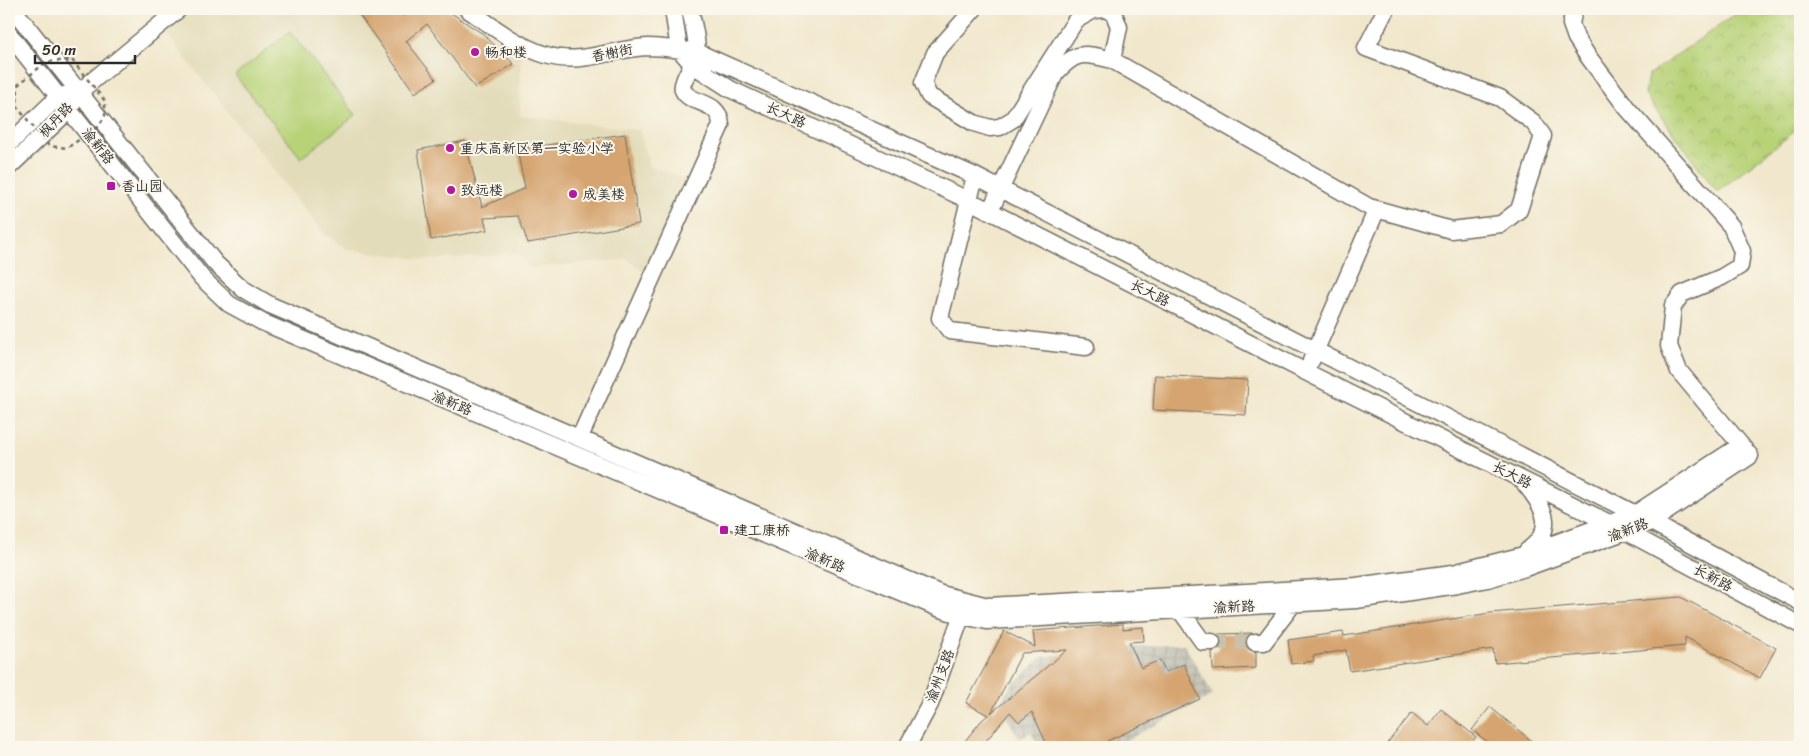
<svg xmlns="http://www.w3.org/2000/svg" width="1809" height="756" font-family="Sriracha,'LXGW WenKai TC',sans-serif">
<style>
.built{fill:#e3dcba}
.industrial{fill:url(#industrial-grid)}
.park{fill:url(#park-crowns);stroke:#717e51}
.garden{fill:#b7d277;stroke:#717e51}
.building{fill:#d5a46f;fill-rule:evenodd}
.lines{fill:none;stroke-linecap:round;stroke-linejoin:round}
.minor-tunnel{stroke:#c9c1ac;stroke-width:16;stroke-dasharray:16 8;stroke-linecap:butt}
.minor-casing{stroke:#706d63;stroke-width:19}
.minor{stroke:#fff;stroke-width:16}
.path-bridge{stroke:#706d63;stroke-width:2.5;stroke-dasharray:4 4;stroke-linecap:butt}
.poi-dot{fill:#b5179e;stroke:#fbf7ec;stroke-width:2}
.labels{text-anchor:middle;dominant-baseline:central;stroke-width:4;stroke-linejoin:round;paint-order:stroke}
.poi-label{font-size:14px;fill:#2b2b2b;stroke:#fbf7ec;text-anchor:start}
.street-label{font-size:14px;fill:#2b2b2b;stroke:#fbf7ec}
</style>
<defs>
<pattern id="industrial-grid" width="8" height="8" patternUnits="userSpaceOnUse" patternTransform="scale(1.25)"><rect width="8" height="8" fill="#c6c5b8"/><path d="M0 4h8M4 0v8" fill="none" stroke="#aaa99e"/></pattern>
<pattern id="park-crowns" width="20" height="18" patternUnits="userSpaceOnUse" patternTransform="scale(1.25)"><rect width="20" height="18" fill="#b7d277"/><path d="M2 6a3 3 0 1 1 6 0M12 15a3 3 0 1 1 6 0" fill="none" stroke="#9eb467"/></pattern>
</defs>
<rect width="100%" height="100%" fill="#fbf7ec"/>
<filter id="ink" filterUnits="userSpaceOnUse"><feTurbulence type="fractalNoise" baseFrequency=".02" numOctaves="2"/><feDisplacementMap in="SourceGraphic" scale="10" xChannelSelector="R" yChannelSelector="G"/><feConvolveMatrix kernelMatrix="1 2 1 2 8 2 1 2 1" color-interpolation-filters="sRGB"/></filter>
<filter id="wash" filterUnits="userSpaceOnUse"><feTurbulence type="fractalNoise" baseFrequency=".0096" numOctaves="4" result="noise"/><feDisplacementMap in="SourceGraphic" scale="20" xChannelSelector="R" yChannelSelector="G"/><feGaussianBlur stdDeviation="1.12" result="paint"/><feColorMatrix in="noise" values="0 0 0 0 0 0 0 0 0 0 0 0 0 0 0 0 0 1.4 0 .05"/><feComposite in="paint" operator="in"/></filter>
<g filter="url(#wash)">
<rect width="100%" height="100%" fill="#f1e7cc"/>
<path class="built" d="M194,9H451L521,57L520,116L639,130L649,166L687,180L645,273L627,259L529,268L517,254L426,260L348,249L324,234L165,32Z"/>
<path class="industrial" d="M1184,644L1213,695L1119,744L1120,747H1039L1031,732L1020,739L999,706L1009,688L1042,657L1131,646H1155Z"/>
<path class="park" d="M1743,9H1800V127L1717,192L1645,95L1648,75Z"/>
<path class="garden" d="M290,32L356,115L301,158L235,75Z"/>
<g id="blocks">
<path class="building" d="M355,9H398L403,16L414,9H445L483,34L514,64L475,88L427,24L406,41L436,79L415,93Z
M625,134L639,224L528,243L518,216L484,218L487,230L431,240L418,150L465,141L482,207L525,188L517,149Z
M1155,375L1248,380L1246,415L1153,410Z
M1681,597L1776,648L1760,678L1685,637V646L1495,663L1493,649L1350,671L1346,650L1313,656L1314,661L1291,664L1288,640L1343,632L1344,636L1490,613Z
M1123,624V629L1143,627L1144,641L1129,642L1141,668L1160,660L1166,672L1184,664L1200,699L1107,741L1110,747H1048L1032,712L1019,722L1010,712L981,747H960L981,721L988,715L966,703L1004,631L1035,647L1033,631ZM1067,650L991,713L1022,653Z
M1252,633L1247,637L1245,642L1250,650L1256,652V668L1213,670L1212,652L1217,650L1222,642L1221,637L1218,634Z
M1490,707L1539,747H1494L1472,730Z
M1441,709L1476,737L1468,747H1384L1412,713L1428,726Z"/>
</g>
</g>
<g filter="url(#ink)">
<use href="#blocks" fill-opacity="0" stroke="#706d63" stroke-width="1"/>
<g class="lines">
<path class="minor-tunnel" d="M1212,642H1255"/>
<defs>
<path id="minor" d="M13,9L215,263L243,289L270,305L941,594L988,606L1356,586L1453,573L1520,556L1635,514L1741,445
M467,9C492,26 517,46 546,55C582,66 613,48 648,47C664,47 681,50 697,52L975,176L1651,522L1800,602
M673,9L679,49L693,65L730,89L968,200L1306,372L1625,531L1800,625
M974,9L935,53L923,83L929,96L974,123L990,128L1000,127L1013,119L1076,20L1094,10L1106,9L1114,14L1119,27L1112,60
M9,34L202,278L229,304L262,322L938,608L962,616L987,621L1356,600L1457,585L1488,579L1525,568L1651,522L1750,456L1679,371L1669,346L1673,306L1682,294L1722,277L1740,266L1742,251L1731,226L1627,108L1587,55L1576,38L1571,24L1574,9
M9,144L59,96L69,94
M9,167L69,110L79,92L179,9
M975,176L940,318L950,331L1086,347
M990,211L1055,74C1076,50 1084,53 1112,60L1369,207L1451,230L1501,224L1519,210L1543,136L1533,122L1500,98L1366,48L1386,9
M1311,361L1377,209
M580,437L721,125C720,99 689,105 683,90C680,83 694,63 696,55C699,44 692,20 690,9
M1525,484C1545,508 1557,529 1527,551
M1180,610L1203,642H1212
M1255,642H1264L1293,604
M907,747L930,704L965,606"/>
</defs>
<use href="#minor" class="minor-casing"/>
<use href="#minor" class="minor"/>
<path class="path-bridge" d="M72,60L105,101V116L98,127L67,148L49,146L17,107L18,85L46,62Z"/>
</g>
</g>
<g class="poi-dot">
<circle cx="475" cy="52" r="5"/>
<circle cx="450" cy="148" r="5"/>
<rect x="106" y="181" width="10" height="10" rx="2.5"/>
<circle cx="451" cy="190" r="5"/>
<circle cx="573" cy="194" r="5"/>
<rect x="719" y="525" width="10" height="10" rx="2.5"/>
</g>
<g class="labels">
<g class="poi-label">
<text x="485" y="52">畅和楼</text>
<text x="460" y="148">重庆高新区第一实验小学</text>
<text x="121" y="186">香山园</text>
<text x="461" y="190">致远楼</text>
<text x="583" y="194">成美楼</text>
<text x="734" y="530">建工康桥</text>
</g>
<g class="street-label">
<text transform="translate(612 53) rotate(-11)">香榭街</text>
<text transform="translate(786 115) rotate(25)">长大路</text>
<text transform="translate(56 120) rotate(-47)">枫丹路</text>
<text transform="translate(98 146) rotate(52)">渝新路</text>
<text transform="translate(1150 293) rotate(27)">长大路</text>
<text transform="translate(452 403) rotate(23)">渝新路</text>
<text transform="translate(1512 475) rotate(27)">长大路</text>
<text transform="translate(1628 530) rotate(-21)">渝新路</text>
<text transform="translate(825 560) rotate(23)">渝新路</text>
<text transform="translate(1713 578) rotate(28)">长新路</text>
<text transform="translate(1234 607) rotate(-3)">渝新路</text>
<text transform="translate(940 676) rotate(-69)">渝州支路</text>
</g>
</g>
<rect width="1809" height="756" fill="none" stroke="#fbf7ec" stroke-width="30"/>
<path d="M35 55v8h100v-8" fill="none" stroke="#2b2b2b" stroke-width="2.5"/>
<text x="42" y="55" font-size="15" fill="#2b2b2b" stroke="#fbf7ec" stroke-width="4" paint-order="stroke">50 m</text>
</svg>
